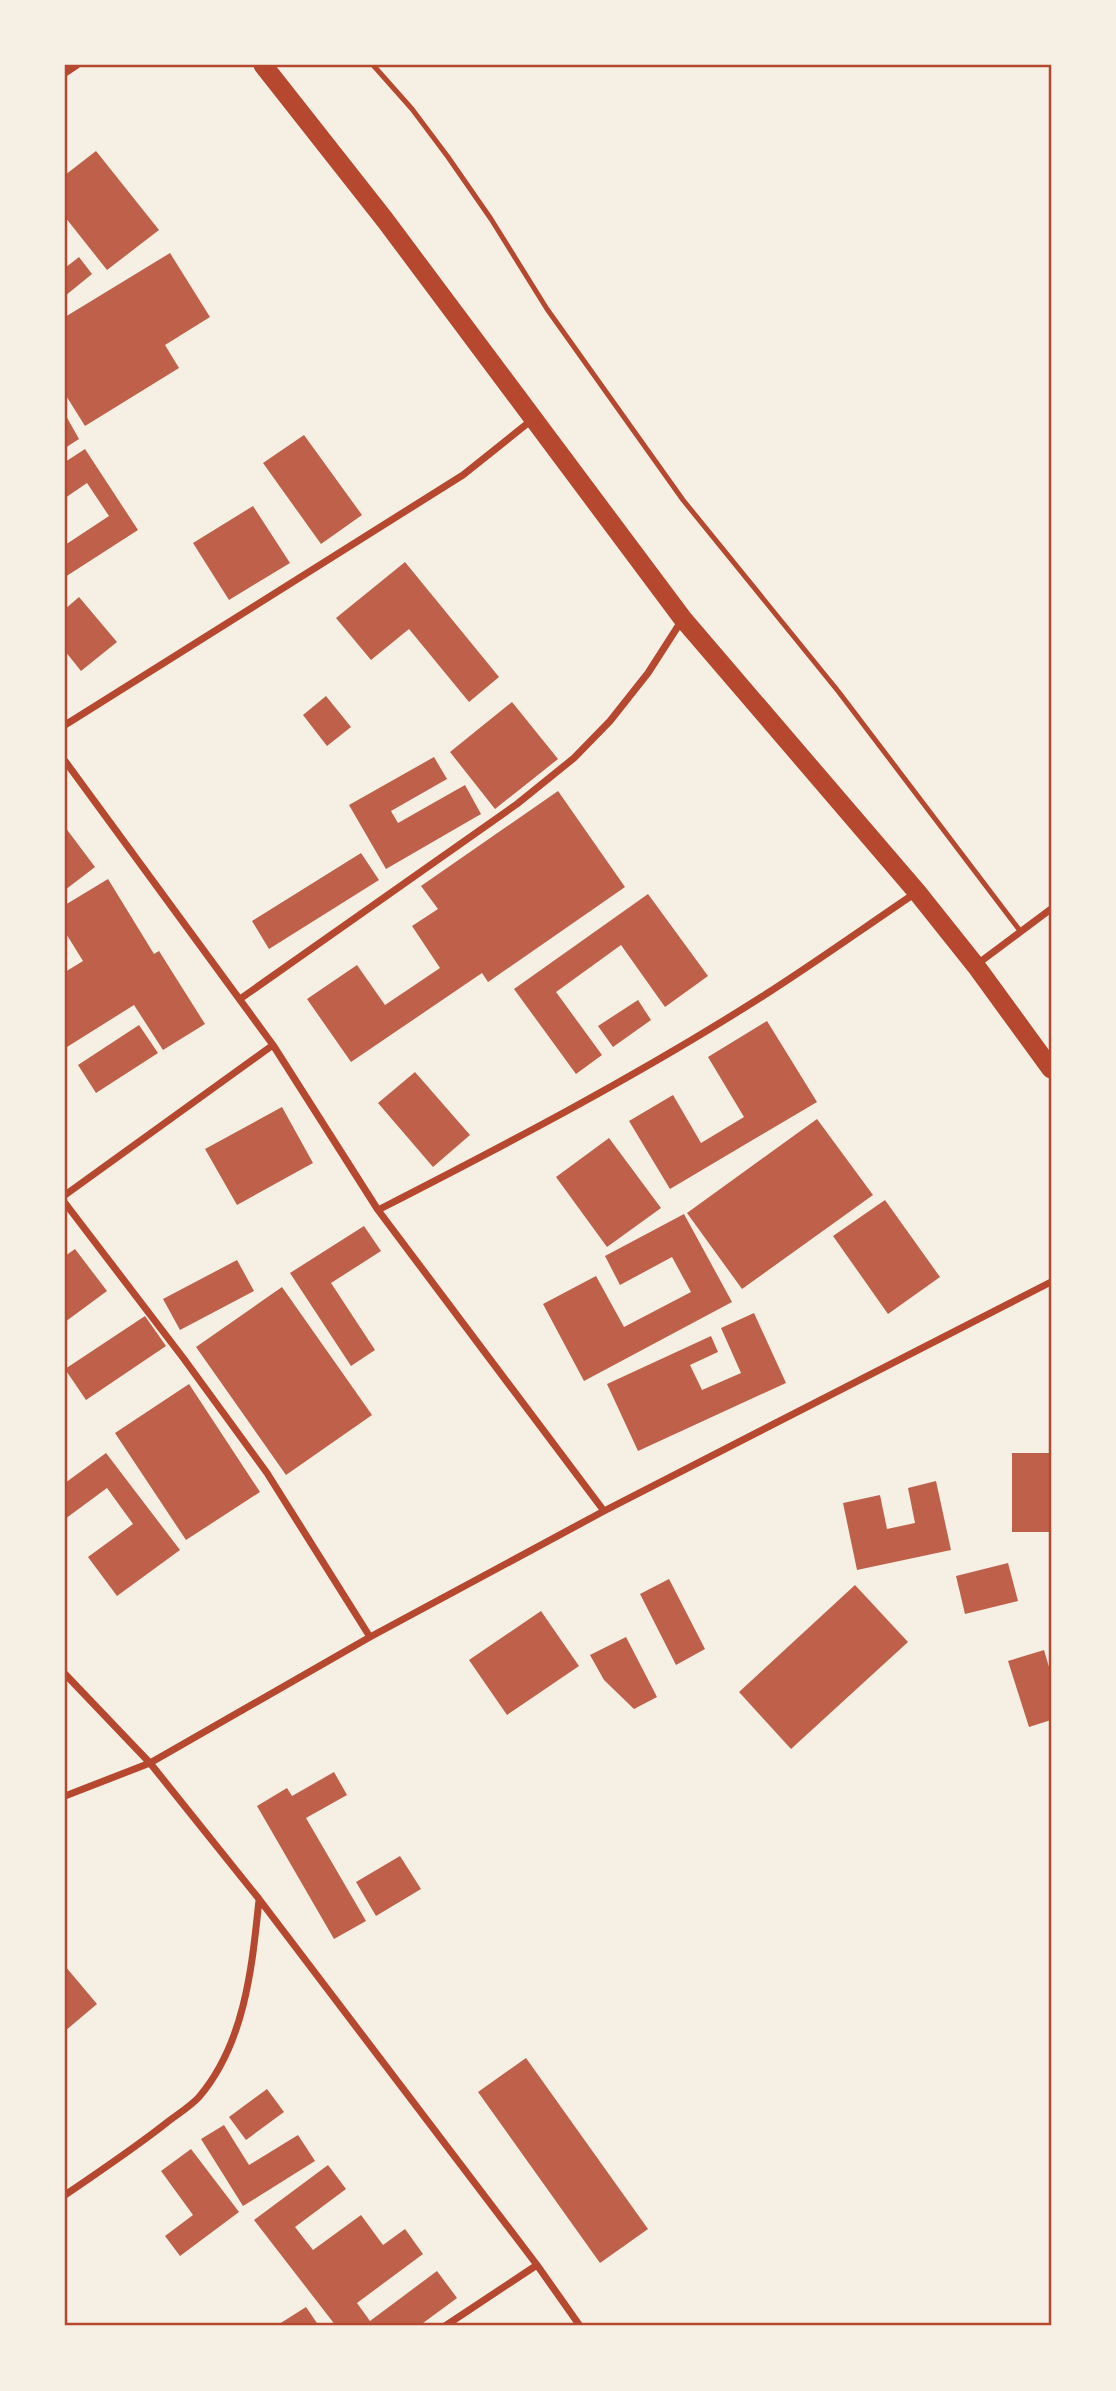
<svg xmlns="http://www.w3.org/2000/svg" width="1116" height="2391" font-family="Raleway,sans-serif">
<style>
.building{fill:#bf614a}
.lines{fill:none;stroke-linecap:round;stroke-linejoin:round}
.service{stroke:#b5482f;stroke-width:5}
.minor{stroke:#b5482f;stroke-width:7}
.trunk{stroke:#b5482f;stroke-width:19}
.neatline{fill:none;stroke:#b5482f;stroke-width:2.5}
</style>
<rect width="100%" height="100%" fill="#f6efe4"/>
<path class="building" d="M96,151L159,230L107,270L65,217V175Z
M170,253L210,317L165,345L179,368L85,426L65,394V317Z
M79,257L92,274L65,296V268Z
M65,414L79,439L65,448Z
M304,435L362,515L321,544L263,463Z
M85,449L138,530L65,577V545L109,516L87,483L65,498V462Z
M253,506L290,563L229,600L193,543Z
M405,562L499,677L469,702L409,629L371,660L336,618Z
M79,597L117,642L81,671L65,651V609Z
M326,696L351,727L327,746L303,715Z
M512,702L558,759L495,809L450,752Z
M434,757L447,779L391,811L398,823L465,785L481,814L386,869L349,805Z
M558,791L625,887L488,982L482,973L351,1062L307,999L357,965L385,1005L440,968L412,926L438,909L421,886Z
M65,827L95,867L65,890Z
M361,853L379,880L269,949L252,921Z
M108,879L154,954L159,951L205,1024L163,1050L134,1005L67,1047L65,1043V972L83,961L65,932V905Z
M648,894L708,976L665,1007L621,945L556,992L602,1055L576,1074L514,989Z
M638,1000L651,1020L613,1047L598,1026Z
M767,1021L817,1102L670,1189L629,1121L673,1095L701,1143L744,1117L708,1057Z
M139,1025L158,1053L96,1093L78,1065Z
M415,1072L470,1135L433,1167L378,1103Z
M282,1107L313,1163L237,1205L205,1149Z
M817,1119L873,1195L742,1289L687,1213Z
M609,1138L661,1208L607,1247L556,1177Z
M885,1200L940,1277L888,1314L833,1236Z
M684,1214L732,1302L584,1381L543,1304L596,1276L624,1327L691,1292L672,1257L620,1285L605,1256Z
M364,1226L381,1251L331,1283L375,1350L351,1366L290,1273Z
M75,1249L107,1291L65,1322V1256Z
M237,1260L254,1291L180,1330L163,1299Z
M282,1287L372,1415L286,1475L196,1347Z
M754,1313L786,1383L638,1451L607,1384L711,1336L718,1352L690,1365L702,1390L741,1373L721,1328Z
M145,1316L166,1346L86,1400L65,1369Z
M189,1384L260,1492L186,1540L115,1433Z
M106,1453L180,1550L117,1596L88,1557L133,1524L107,1488L65,1519V1483Z
M1012,1453H1051V1532H1012Z
M936,1481L951,1550L857,1570L843,1503L880,1495L887,1529L915,1523L908,1488Z
M1008,1563L1018,1601L965,1614L956,1576Z
M669,1579L705,1649L676,1665L640,1594Z
M855,1585L908,1642L791,1749L739,1692Z
M541,1611L579,1666L507,1715L469,1660Z
M626,1637L657,1697L634,1709L604,1680L590,1655Z
M1044,1650L1051,1674V1720L1029,1727L1008,1661Z
M334,1772L347,1795L306,1818L366,1921L334,1939L257,1806L287,1788L292,1796Z
M400,1856L421,1889L376,1916L356,1882Z
M65,1966L97,2004L65,2031Z
M526,2058L648,2229L600,2263L478,2092Z
M267,2089L284,2112L246,2140L229,2117Z
M224,2125L249,2165L298,2135L315,2161L243,2206L201,2139Z
M191,2149L239,2212L180,2256L165,2236L193,2215L161,2171Z
M328,2165L346,2189L295,2227L313,2250L361,2215L383,2245L405,2229L423,2254L357,2303L370,2321L437,2271L457,2298L419,2326H336L254,2220Z
M306,2307L319,2326H276Z"/>
<g class="lines">
<path class="service" d="M373,65L412,109L448,157L491,219L547,309L683,500L838,691L1021,932"/>
<path class="minor" d="M65,73L77,65
M65,725L463,475L533,419
M65,761L273,1045L378,1210L604,1511
M976,965L1051,909
M240,999L517,804L574,758L610,721L648,673L682,620
M65,1195L273,1045
M65,1203L184,1359L267,1473L370,1637
M378,1210C509,1143 639,1075 763,996C815,963 865,927 917,892
M65,1674L150,1763L259,1899L537,2265L580,2326
M65,1796L150,1763L370,1637L604,1511L1051,1282
M65,2195C99,2172 133,2149 165,2124C176,2115 190,2107 199,2097C245,2043 252,1967 259,1900
M445,2326L537,2265"/>
<path class="trunk" d="M263,65L385,220L683,619L917,892L976,966L1051,1069"/>
</g>
<rect width="1116" height="2391" fill="none" stroke="#f6efe4" stroke-width="133"/>
<rect x="66" y="66" width="984" height="2258" class="neatline"/>
</svg>
